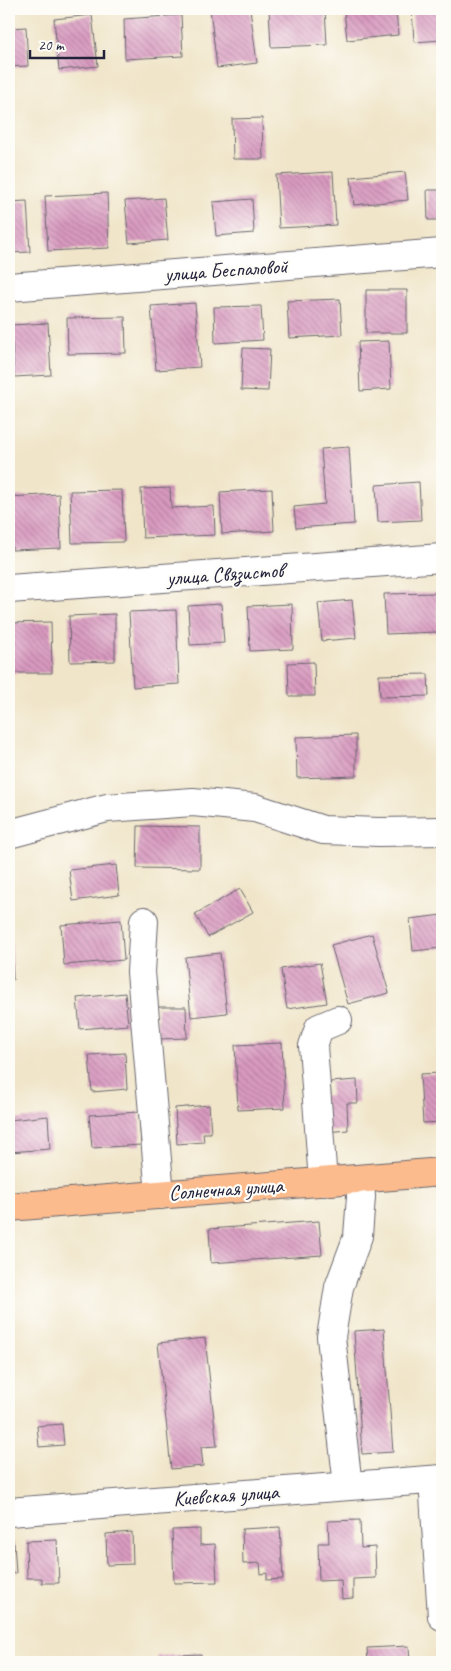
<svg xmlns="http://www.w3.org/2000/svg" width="451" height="1671" font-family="Caveat,sans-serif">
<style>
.building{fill:url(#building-back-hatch)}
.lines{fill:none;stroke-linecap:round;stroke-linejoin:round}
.minor-casing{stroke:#6a666d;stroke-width:30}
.major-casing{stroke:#6a666d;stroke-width:30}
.minor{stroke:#fff;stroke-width:28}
.major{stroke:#fbbb8d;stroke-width:28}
.labels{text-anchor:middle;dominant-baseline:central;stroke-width:4.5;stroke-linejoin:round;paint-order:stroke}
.street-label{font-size:21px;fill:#22223b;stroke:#fdfcf7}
</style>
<defs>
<pattern id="building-back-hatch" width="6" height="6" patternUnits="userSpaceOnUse" patternTransform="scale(1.25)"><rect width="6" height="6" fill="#d99ac0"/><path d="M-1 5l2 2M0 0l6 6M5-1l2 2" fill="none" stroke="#b07d9d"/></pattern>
</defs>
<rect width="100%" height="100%" fill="#fdfcf7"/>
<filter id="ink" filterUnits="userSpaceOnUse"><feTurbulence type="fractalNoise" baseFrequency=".02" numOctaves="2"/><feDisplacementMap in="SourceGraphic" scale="10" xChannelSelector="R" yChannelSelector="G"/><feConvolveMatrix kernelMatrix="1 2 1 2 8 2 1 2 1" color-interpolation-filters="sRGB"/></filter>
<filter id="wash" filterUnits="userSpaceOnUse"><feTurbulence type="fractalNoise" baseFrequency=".0096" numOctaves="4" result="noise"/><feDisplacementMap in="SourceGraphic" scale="20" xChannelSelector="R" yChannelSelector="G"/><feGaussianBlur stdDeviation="1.12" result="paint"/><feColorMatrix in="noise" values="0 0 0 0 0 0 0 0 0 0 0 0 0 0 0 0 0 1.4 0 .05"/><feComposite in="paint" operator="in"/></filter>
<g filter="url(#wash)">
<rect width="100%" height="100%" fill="#f0e5c9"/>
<g id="blocks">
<path class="building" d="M210,9H250L257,63L217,68Z
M269,9H325L327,45L271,47Z
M344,9H396L398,35L347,40Z
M412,9H442V40L414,42Z
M92,15L98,66L59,70L54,19Z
M181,15L183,56L125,59L124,19Z
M26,27L28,66L9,67V28Z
M262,118L263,159H233L232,119Z
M333,172L336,225L279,228L276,175Z
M405,172L408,200L354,205L351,177Z
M427,190H442V220H428Z
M107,193L109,248L48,251L45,196Z
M164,198L168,240L129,243L125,201Z
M252,199L254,233L216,236L213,202Z
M27,201L30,252L9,253V202Z
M366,290H407V333H366Z
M340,299L342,335L289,338L287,301Z
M195,303L200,367L156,370L151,306Z
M261,306L263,340L215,343L214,307Z
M125,317L126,353L68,354L67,318Z
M48,323L51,375L14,377L11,325Z
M389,341L391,389L360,391L358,342Z
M243,348L270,349L268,391L241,390Z
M349,447L354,524L296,528L294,507L325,504L321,449Z
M419,482L421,520L378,522L376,485Z
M170,488L171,508L214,506L215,535L143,538L141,489Z
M272,489L274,531L222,534L220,492Z
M122,490L124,542L72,543L70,491Z
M59,494L61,548L12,550L9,497Z
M437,593L438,632L386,634L384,594Z
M352,600L356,638L322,641L318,603Z
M221,604L224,643L190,645L188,606Z
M292,604L293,649L250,651L248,606Z
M176,610L179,684L133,687L129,612Z
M115,614V661L70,662L69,616Z
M51,622L52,673H9V623Z
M314,662L315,696H289L288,663Z
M428,674L429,696L380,697L379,675Z
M356,735V776L297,778L296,737Z
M138,826L200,827V869L137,868Z
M116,865L119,895L73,901L69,870Z
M240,889L253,912L208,937L195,914Z
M442,915V948L413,951L410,919Z
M121,920L124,960L64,965L61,925Z
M9,934H11L13,980H9Z
M372,934L389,993L348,1004L331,945Z
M220,953L227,1013L191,1017L185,957Z
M320,963L327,1003L287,1009L281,969Z
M125,993L128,1025L80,1029L77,998Z
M157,1007H186L187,1038L158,1039Z
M282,1043L285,1108L238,1110L235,1045Z
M125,1053L127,1089L92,1092L89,1055Z
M442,1073V1122L423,1123L420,1074Z
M357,1080L358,1103H347L348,1130L325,1132L323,1095H331L330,1082Z
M209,1105L211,1133H203L204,1142L177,1144L175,1108Z
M139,1112L141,1145L92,1148L89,1115Z
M48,1116L50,1149L9,1152V1120Z
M319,1221L322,1255L211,1263L209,1229Z
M384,1329L393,1452L362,1454L354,1331Z
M205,1338L217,1446L201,1447L203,1466L171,1469L158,1343Z
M62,1424L64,1445L39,1447L37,1426Z
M360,1520L361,1548L375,1547L376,1578L353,1579V1598L342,1599L341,1580L319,1581L318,1543H329L328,1521Z
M280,1527L283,1579L267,1580V1573L261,1574L260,1563L243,1564L242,1529Z
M200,1529V1545L215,1544L217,1582L174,1583L172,1530Z
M132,1532L133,1564L107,1565L106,1534Z
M57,1540L59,1583H42V1578H27L26,1541Z
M9,1543H14L16,1573L9,1574Z
M409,1646L410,1662H368L367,1648Z
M201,1654L202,1662H157V1656Z"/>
</g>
</g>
<g filter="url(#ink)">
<use href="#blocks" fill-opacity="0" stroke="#6a666d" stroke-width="1"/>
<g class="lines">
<defs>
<path id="minor" d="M9,287L442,253
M9,589L442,558
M9,834L107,808L193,802L255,808L323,830L379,832L442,831
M144,921L141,972L160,1195
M323,1182L313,1046L319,1028L338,1020
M433,1480L442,1616
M348,1486L331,1337L339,1287L358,1236L361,1197L360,1179
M9,1512L442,1479"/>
<path id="major" d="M9,1207L442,1172"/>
</defs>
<use href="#minor" class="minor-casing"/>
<use href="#major" class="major-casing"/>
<use href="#minor" class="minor"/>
<use href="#major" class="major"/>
</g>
</g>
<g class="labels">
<g class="street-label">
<text transform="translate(226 270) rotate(-4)">улица Беспаловой</text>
<text transform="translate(225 574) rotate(-4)">улица Связистов</text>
<text transform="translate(226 1189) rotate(-4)">Солнечная улица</text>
<text transform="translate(226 1495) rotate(-4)">Киевская улица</text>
</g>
</g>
<rect width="451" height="1671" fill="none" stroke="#fdfcf7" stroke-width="30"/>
<path d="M30 50v8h74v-8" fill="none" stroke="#22223b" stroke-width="2.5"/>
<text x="38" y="50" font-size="15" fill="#22223b" stroke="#fdfcf7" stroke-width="4" paint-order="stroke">20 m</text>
</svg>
